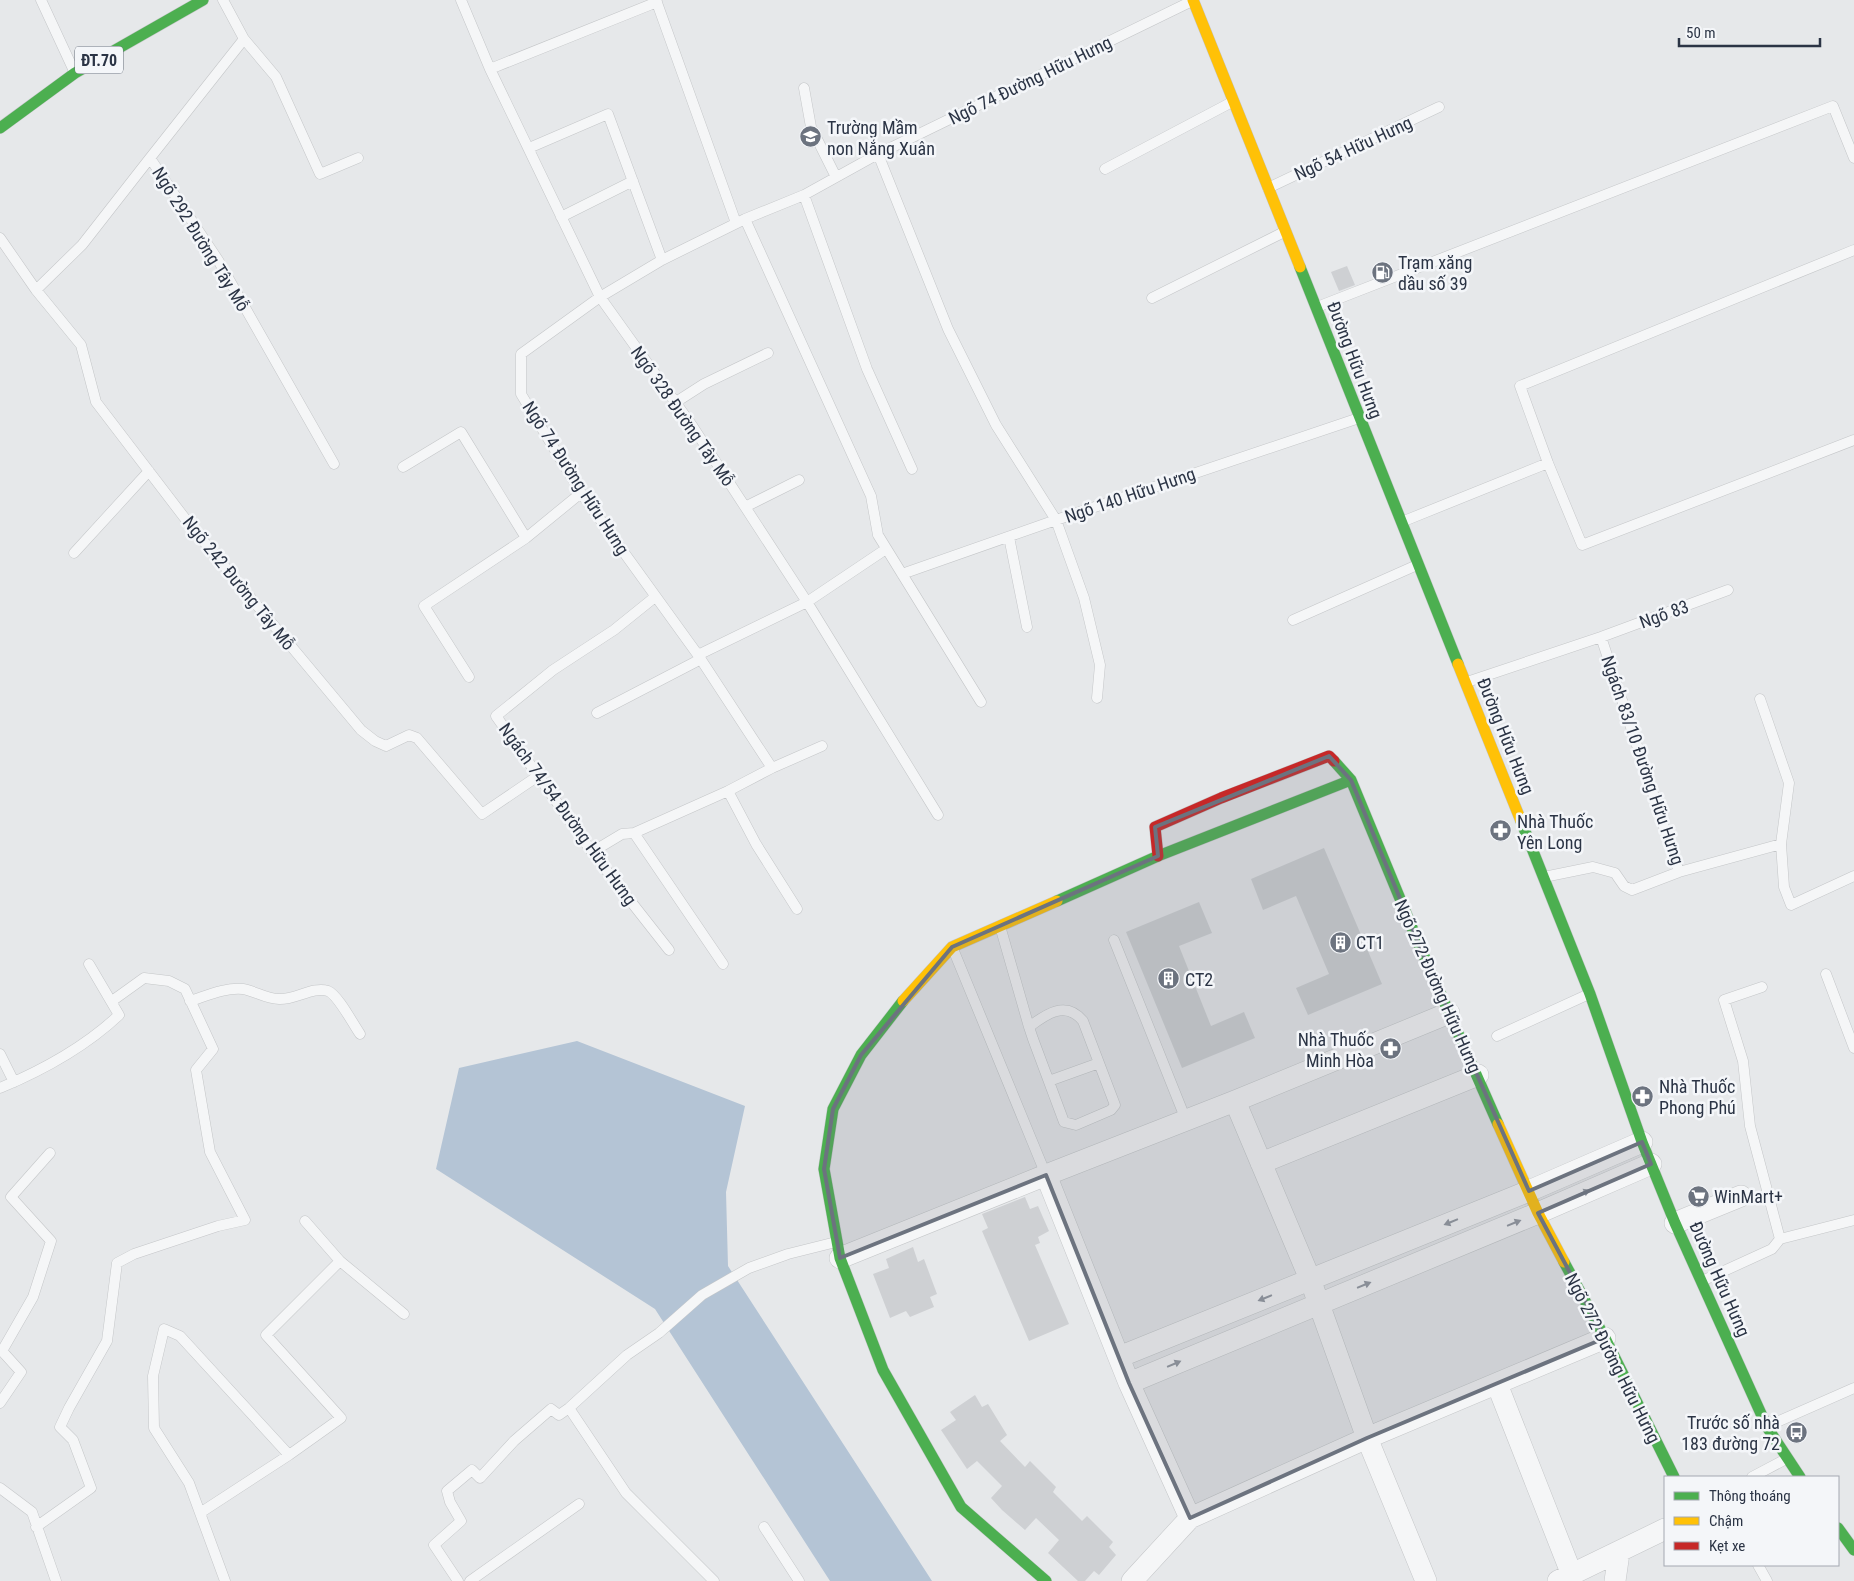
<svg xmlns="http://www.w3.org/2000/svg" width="1854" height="1581" font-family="'Roboto Condensed',sans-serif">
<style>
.water{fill:#b4c4d5}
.building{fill:#ced0d3}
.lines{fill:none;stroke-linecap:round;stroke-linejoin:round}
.lane-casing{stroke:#c4c6c8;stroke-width:11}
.street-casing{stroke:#c4c6c8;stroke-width:22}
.fast-casing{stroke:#c4c6c8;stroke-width:12}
.slow-casing{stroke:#c4c6c8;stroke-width:12}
.jam-casing{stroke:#c4c6c8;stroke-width:12}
.lane{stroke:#f5f6f7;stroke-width:10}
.street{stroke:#f5f6f7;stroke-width:21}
.fast{stroke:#4caf50;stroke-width:11}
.slow{stroke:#ffc107;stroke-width:11}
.jam{stroke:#c62828;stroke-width:11}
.oneway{fill:#90959e}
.marked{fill:#6c737f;fill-opacity:0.2;stroke:#6c737f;stroke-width:4;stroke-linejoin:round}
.labels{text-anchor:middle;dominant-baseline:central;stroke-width:5;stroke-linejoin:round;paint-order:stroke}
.shield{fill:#f4f6f9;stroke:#676e7b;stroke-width:1}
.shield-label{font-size:16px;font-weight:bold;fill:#2b3445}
.street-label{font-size:18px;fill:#2b3445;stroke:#f4f6f9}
.poi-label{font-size:18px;fill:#2b3445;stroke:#f4f6f9;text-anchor:start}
</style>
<rect width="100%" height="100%" fill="#e6e8ea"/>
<path class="water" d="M577,1041L745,1106L726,1192L728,1266L932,1581H830L655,1309L436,1169L459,1068Z"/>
<path class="building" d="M1347,266L1355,285L1339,291L1331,272Z
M1324,848L1382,984L1308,1015L1296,988L1329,974L1296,896L1263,910L1251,879Z
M1199,902L1212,933L1179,946L1211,1026L1244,1012L1255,1038L1182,1068L1126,932Z
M1025,1197L1030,1209L1038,1206L1049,1231L1038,1237L1040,1243L1035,1245L1069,1324L1029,1341L982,1231L988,1228L982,1214Z
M913,1247L918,1262L924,1259L937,1294L930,1297L934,1307L910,1317L906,1311L890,1318L873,1274L889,1268L886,1259Z
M975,1395L982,1407L988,1404L1007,1435L1000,1441L1025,1467L1030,1461L1056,1487L1053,1492L1082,1521L1087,1516L1113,1542L1109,1547L1116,1555L1099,1575L1094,1571L1085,1581H1078L1048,1553L1059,1540L1036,1518L1025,1530L1002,1510L991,1498L1002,1486L977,1461L967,1469L941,1430L956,1420L950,1412Z"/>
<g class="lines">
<defs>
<path id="lane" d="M41,0L74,71
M223,0L244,39L150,158L218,260L334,464
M461,0L490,69L600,297L693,427L807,602L938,815
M656,0L736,223
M244,39L276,77L320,174L358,158
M490,69L657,2
M804,88L811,127L836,177
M529,148L608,114L662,260
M878,154L948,329L996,425L1056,520L1084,598L1100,665L1097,698
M1105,169L1232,102
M1268,188L1439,107
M804,195L867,369L912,469
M561,217L633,181
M745,219L871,496L878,535L981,702
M0,238L36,290L81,345L96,402L190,525L361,730L375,741L386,746L409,735L417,738L482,814L538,776
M1854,250L1520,386L1548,463L1582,545L1854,440
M36,290L82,245L150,158
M1152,298L1284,232
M1317,307L1833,106L1854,158
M676,402L704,384L768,353
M403,467L461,432L526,538
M745,507L799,480
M1404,521L1548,463
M1009,537L1027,627
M74,553L149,471
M902,574L1056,520L1359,418
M655,597L614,630L553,670L496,716L592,852L669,950
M1293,620L1417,565
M1601,637L1679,872
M698,655L807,602L886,549
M469,677L424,606L526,538L581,493
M1467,682L1601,637L1728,590
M1760,699L1789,783L1781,844L1784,887L1791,905L1854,876
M597,713L701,659
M772,768L822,746
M728,791L756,844L797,909
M634,833L723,964
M592,852L622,834L634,833L728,791L772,768L698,655L581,493L521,394V354L600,297L662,260L745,219L804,195L878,154L1192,1
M1544,877L1593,867L1615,873L1624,886L1632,890L1679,872L1781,844
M1000,926L1029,1027L1033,1039L1064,1122L1076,1125L1111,1110L1115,1105L1083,1021C1066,1000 1046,1014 1029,1027
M1114,940L1186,1120
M953,949L1046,1175
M1826,974L1854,1048
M1762,987L1724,1000L1743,1061L1750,1126L1780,1239
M190,1001C206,996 226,987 243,989C255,991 266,999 279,999C295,1000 313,986 328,991C338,995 353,1024 360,1034
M1497,1036L1589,994
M0,1054L14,1082
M1049,1081L1099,1063
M0,1088C43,1070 85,1047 119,1015L89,964
M305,1221L340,1261L404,1314
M1702,1281L1772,1249L1780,1239L1854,1220
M0,1403L21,1372L2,1351L33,1297L51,1241L11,1197L50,1153
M569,1408L626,1493L714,1581
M1768,1426L1854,1388
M1752,1477L1786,1459
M0,1488L32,1512L56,1581
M200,1513L289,1455L341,1418L266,1335L340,1261
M36,1527L91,1488L73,1440L60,1427L69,1408L107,1341L117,1263L134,1254L218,1226L245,1220L210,1152L196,1070L213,1049L185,989L169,981L144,978L112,1001
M764,1527L799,1581
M1758,1565L1767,1581
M225,1581L189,1483L154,1428L153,1376L164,1329L180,1336L289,1455
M458,1581L434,1545L461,1521L450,1502L447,1491L472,1470L480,1478L514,1441L551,1409L559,1415L569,1408L627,1355L659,1333L702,1295L749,1268L788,1254L836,1242
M470,1581L579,1504"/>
<path id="street" d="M1235,1101L1310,1279L1367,1438L1426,1581
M1261,1163L1478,1075
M1046,1175L1235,1101L1449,1013
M1675,1223L1741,1196
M840,1258L1046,1175L1129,1383L1190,1518
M1119,1357L1529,1191L1642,1142
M1129,1383L1538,1213L1651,1164
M1497,1384L1572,1575
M1132,1581L1190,1518L1367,1438L1605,1338
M1558,1581L1665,1529
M1615,1581L1619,1553"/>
<path id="fast" d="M0,128L75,73L203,0
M1300,267L1458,664
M1334,761L1351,780L1420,947L1498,1124
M1521,821L1590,994L1642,1142L1675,1223L1767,1427L1800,1477
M1057,901L1158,856L1351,780
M903,1001L861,1055L833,1109L824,1169L840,1258L883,1370L961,1507L1046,1581
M1564,1262L1605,1338L1674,1477
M1838,1528L1854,1550"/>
<path id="slow" d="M1193,0L1300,267
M1458,664L1521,821
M903,1001L952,947L1057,901
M1498,1124L1538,1213L1564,1262"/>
<path id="jam" d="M1158,856L1155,827L1221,798L1329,756L1334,761"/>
</defs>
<use href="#lane" class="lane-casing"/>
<use href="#street" class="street-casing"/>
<use href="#fast" class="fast-casing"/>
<use href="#slow" class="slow-casing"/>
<use href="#jam" class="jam-casing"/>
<use href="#lane" class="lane"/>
<use href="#street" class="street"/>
<use href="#fast" class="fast"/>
<use href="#slow" class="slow"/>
<use href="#jam" class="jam"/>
</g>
<defs><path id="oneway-solid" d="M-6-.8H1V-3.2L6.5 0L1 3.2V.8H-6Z" transform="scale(1.25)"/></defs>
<g class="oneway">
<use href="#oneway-solid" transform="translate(1583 1193) rotate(-24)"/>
<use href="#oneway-solid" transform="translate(1451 1222) rotate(158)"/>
<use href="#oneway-solid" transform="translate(1514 1223) rotate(-22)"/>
<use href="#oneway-solid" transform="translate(1364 1285) rotate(-22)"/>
<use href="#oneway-solid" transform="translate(1265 1298) rotate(158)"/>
<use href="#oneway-solid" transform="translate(1174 1364) rotate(-23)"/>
</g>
<path class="marked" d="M1329,756L1351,780L1420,947L1529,1191L1642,1142L1651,1164L1538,1213L1605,1338L1367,1438L1190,1518L1129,1383L1046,1175L840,1258L824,1169L833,1109L861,1055L952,947L1158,856L1155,827Z"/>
<defs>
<symbol id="school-disc" viewBox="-11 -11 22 22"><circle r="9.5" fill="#6c737f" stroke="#f4f6f9"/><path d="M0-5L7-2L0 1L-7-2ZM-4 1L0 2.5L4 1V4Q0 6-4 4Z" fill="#fff"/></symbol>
<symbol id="fuel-disc" viewBox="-11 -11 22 22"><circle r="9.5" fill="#6c737f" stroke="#f4f6f9"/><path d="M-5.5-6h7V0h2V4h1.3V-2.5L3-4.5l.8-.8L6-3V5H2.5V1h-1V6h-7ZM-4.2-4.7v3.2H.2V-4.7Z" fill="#fff"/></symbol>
<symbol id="pharmacy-disc" viewBox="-11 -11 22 22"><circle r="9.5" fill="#6c737f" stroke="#f4f6f9"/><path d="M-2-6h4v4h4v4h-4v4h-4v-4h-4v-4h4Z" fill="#fff"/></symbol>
<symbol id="building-disc" viewBox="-11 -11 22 22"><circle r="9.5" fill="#6c737f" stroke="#f4f6f9"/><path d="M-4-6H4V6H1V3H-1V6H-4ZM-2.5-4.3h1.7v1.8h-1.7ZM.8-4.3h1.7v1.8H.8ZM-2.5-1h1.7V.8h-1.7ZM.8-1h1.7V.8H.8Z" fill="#fff"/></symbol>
<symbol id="supermarket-disc" viewBox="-11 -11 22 22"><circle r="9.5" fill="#6c737f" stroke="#f4f6f9"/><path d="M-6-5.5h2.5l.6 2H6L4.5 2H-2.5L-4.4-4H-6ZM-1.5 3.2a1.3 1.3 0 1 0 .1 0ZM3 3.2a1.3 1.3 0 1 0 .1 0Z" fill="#fff"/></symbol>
<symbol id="bus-disc" viewBox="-11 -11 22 22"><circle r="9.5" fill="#6c737f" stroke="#f4f6f9"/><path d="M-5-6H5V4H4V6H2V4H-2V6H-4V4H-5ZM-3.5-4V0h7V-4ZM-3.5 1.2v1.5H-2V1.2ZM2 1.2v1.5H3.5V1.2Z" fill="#fff"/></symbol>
</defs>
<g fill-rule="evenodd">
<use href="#school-disc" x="798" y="124" width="25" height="25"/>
<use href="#fuel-disc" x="1370" y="260" width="25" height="25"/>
<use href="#pharmacy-disc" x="1488" y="818" width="25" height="25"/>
<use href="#building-disc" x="1328" y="930" width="25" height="25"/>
<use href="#building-disc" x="1156" y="966" width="25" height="25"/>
<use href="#pharmacy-disc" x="1378" y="1036" width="25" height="25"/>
<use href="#pharmacy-disc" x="1630" y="1084" width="25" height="25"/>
<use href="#supermarket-disc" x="1686" y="1184" width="25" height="25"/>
<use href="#bus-disc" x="1784" y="1420" width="25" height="25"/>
</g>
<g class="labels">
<rect class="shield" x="75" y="46.5" width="48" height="27" rx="4"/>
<g class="shield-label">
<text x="99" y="60">ĐT.70</text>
</g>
<g class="street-label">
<text transform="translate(1030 80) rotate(-26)">Ngõ 74 Đường Hữu Hưng</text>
<text transform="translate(1353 148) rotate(-25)">Ngõ 54 Hữu Hưng</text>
<text transform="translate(201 239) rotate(58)">Ngõ 292 Đường Tây Mỗ</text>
<text transform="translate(1355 360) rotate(69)">Đường Hữu Hưng</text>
<text transform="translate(683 416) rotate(55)">Ngõ 328 Đường Tây Mỗ</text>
<text transform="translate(576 478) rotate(57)">Ngõ 74 Đường Hữu Hưng</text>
<text transform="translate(1130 495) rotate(-19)">Ngõ 140 Hữu Hưng</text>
<text transform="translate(239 583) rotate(51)">Ngõ 242 Đường Tây Mỗ</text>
<text transform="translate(1664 614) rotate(-20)">Ngõ 83</text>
<text transform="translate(1506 736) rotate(68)">Đường Hữu Hưng</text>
<text transform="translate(1643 760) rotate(71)">Ngách 83/10 Đường Hữu Hưng</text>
<text transform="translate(568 814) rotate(54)">Ngách 74/54 Đường Hữu Hưng</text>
<text transform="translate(1438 986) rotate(66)">Ngõ 272 Đường Hữu Hưng</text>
<text transform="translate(1720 1279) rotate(66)">Đường Hữu Hưng</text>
<text transform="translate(1613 1358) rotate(63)">Ngõ 272 Đường Hữu Hưng</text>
</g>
<g class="poi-label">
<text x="827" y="127">Trường Mầm<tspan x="827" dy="21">non Nắng Xuân</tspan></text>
<text x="1398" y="262">Trạm xăng<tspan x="1398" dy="21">dầu số 39</tspan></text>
<text x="1517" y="821">Nhà Thuốc<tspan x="1517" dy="21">Yên Long</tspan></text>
<text x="1356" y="942">CT1</text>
<text x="1185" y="979">CT2</text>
<text x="1374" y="1039" text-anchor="end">Nhà Thuốc<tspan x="1374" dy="21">Minh Hòa</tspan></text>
<text x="1659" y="1086">Nhà Thuốc<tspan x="1659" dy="21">Phong Phú</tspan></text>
<text x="1714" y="1196">WinMart+</text>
<text x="1780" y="1422" text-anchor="end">Trước số nhà<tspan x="1780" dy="21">183 đường 72</tspan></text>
</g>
</g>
<rect x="1664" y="1476" width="175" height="90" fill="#f4f6f9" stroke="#a4a8b1"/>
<rect x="1674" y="1492" width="25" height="8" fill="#4caf50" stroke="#a4a8b1"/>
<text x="1709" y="1501" font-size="15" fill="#2b3445">Thông thoáng</text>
<rect x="1674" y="1517" width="25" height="8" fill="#ffc107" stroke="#a4a8b1"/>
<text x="1709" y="1526" font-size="15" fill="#2b3445">Chậm</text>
<rect x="1674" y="1542" width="25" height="8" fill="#c62828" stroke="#a4a8b1"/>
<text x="1709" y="1551" font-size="15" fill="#2b3445">Kẹt xe</text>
<path d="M1679 38v8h141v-8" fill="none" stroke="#2b3445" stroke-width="2.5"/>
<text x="1686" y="38" font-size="15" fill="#2b3445" stroke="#f4f6f9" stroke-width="4" paint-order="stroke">50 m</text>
</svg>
